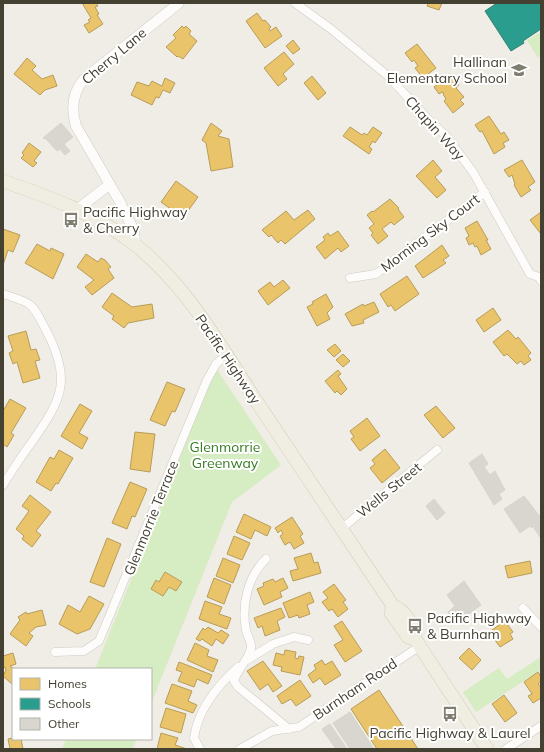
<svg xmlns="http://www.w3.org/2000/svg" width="544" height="752" font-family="Mulish,sans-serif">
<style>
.green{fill:#d6ecc2}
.homes{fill:#e9c46a;stroke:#b89c59}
.schools{fill:#2a9d8f;stroke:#328173}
.building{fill:#d8d6ce;stroke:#d7d4cb}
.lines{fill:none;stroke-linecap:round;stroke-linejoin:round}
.minor-casing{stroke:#cdcbc3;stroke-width:9}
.tertiary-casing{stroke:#cdcbc3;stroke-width:11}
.primary-casing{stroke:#d3ceb1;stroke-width:14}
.minor{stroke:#fdfcfb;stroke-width:8}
.tertiary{stroke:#fdfcfb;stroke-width:10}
.primary{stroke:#f0eee2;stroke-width:13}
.labels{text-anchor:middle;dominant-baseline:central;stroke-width:4;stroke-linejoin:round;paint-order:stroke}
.street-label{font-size:14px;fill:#444032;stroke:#fff}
.poi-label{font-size:14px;fill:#444032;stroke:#fff;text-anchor:start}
.park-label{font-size:14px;fill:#357b20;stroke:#fff}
</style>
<rect width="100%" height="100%" fill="#efede5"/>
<path class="green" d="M541,32V56L538,58L527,40Z
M216,368L281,465L232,502L151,704V669H95Z
M541,657V670L476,712L463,692L499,668L507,679Z
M66,739H137L132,749H62Z"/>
<path class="homes" d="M82,3H96L98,6L95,7L99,14L97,15L103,24L89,33L84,25L90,22L88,20L91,18Z
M428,3H442L439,10L427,6Z
M257,13L263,21L265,20L271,27L269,29L270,31L276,27L282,36L265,48L246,21Z
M182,26L184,28L186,26L191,31L189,34L197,41L183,59L178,56L177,57L166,47L176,38L173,35Z
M293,40L300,49L293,54L286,46Z
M417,44L436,68L423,78L415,68L418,66L414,60L412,62L405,53Z
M284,52L294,64L283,74L287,79L278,86L264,68Z
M27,58L36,66L32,70L42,79L53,75L57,86L45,90L40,95L14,74Z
M450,74L459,85L456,88L464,97L460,100L464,104L453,113L444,101L446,99L443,94L444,93L442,92L439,94L434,87Z
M312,76L326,93L318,100L304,83Z
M165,78L175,83L170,93L163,90L159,98L156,97L152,105L131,95L137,82L149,86L152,81L162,86Z
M489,116L501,134L504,132L509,140L503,143L505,147L494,154L482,131L480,132L475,125Z
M211,123L222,131L218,136L229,139L233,167L211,171L206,143L202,140Z
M350,127L362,135L364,133L367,135L373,127L382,133L375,143L373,141L369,147L372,149L369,154L343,136Z
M29,143L41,152L34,161L37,163L33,167L21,158L24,155L22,153Z
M433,160L442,171L435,177L446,190L437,198L416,176Z
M522,160L535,182L528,187L531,190L521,197L514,185L515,184L512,175L509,177L504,170Z
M176,181L198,197L183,218L161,202Z
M390,199L399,208L398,209L404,217L394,225L391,222L382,229L388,236L378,244L371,235L373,233L369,228L374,224L367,215L372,211L373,212Z
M308,210L315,219L285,244L281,240L278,243L271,235L269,237L262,230L286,211L294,220Z
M541,212V234L530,220Z
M477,221L488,240H486L491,249L481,255L477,246L475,247L473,243L469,245L466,238L469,236L465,228Z
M3,229L20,235L13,252L8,250L3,265Z
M338,231L349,246L341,252L338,248L325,259L316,247L325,240L323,237L328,233L330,236Z
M37,244L50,251L51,248L64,254L53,279L25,263Z
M442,245L449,256L443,260L446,263L423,278L415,266Z
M86,254L98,262L101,258L105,260L111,267L108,269L114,278L92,295L85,287L94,280L77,267Z
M407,276L419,294L395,311L391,305L388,307L380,294Z
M283,280L290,288L268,305L258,291L270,282L274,287Z
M112,293L132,307L152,304L154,318L128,323L124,328L112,319L114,316L102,307Z
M326,294L333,307L327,313L330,319L317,326L307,307L313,304L312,302Z
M374,302L379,312L363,320L364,323L352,326L345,314L363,304L364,306Z
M493,308L501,320L484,332L476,320Z
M508,330L516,339L518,337L531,353L528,356L531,360L524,365L521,361L517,364L507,354L504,356L493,342Z
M26,331L31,350L36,349L40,360L35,361L40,378L23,383L17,362L13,364L9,353L13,351L8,336Z
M335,344L341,351L334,357L327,350Z
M343,354L350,361L343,367L336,360Z
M338,370L341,374L338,376L347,389L341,395L337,391L335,393L325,381Z
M167,382L185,389L175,412L172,411L165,426L150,420Z
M10,399L26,408L11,433L14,435L7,447L3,444V411Z
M80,404L92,411L79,433L88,438L82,449L61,436Z
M436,406L455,428L443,438L424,415Z
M367,418L380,436L360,451L351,439L354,437L350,431Z
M135,432L155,434L150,472L130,469Z
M385,449L400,468L382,483L370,468L375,464L372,460Z
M59,450L73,458L58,484L56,483L51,491L36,482L50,457L54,459Z
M130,482L147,489L135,517L132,516L127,529L112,523Z
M30,495L51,512L36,531L41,535L32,547L22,539L24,536L16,529L29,511L22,506Z
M244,514L271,527L267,536L255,530L251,539L236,532Z
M292,517L303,534L300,536L304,543L294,549L290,542L285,545L280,536L283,534L281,530L278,533L275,528Z
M234,536L250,543L242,560L227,554Z
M107,538L121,544L104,587L90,582Z
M311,553L314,563L318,562L321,573L293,581L290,571L298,569L294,558Z
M223,558L240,565L233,583L216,576Z
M530,561L532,573L508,578L505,566Z
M165,572L182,582L176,591L169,587L163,596L151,589L156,580L159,582Z
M214,578L231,585L224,604L207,597Z
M283,578L288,588L280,592L282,597L264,605L257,589L264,586L263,583L273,579L275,582Z
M334,584L346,600L343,602L348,609L338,617L332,609L329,611L322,602L328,598L323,592Z
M310,592L314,602L307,605L310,614L299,618L298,615L289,618L283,603Z
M89,596L104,604L90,629L77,634L59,624L68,605L80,612Z
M205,601L222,607L219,614L231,618L227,629L199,619Z
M281,608L285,617L277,621L280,630L265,636L262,626L258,628L254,618Z
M42,610L46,625L36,627L29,633L33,636L26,646L10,634L20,620L18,617L26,612L27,614Z
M342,621L362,651L345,662L334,645L343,640L334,626Z
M505,621L513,632L510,634L513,639L500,647L489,632Z
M208,627L218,633L221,630L229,635L223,644L216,639L212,646L202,639L200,641L196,639L203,628L205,630Z
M195,643L209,650L207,656L218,660L213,672L187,660Z
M469,648L481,660L472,670L459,658Z
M285,650L296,652L295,658L298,659L299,656L304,657L300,675L281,671L282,667L273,665L276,653L284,655Z
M13,653L16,664L10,666L14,669L13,685L3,676L6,670L5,667L3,668V656Z
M322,660L325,665L332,661L341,675L325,685L320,678L313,683L308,675L316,669L314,665Z
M263,661L282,686L273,692L268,684L260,690L247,671Z
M179,662L212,675L208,684L197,679L194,687L178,681L182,672L176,670Z
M538,672L541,677V682L538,684L541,687V698L533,703L528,696L532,694L524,682Z
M300,680L311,696L296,706L291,699L282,704L277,696Z
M172,684L192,691L188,701L197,705L193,713L165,703Z
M379,690L418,749H377L351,709Z
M504,695L517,713L505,722L492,704Z
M166,708L186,714L181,733L160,727Z
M161,733L178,738L175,745L187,749H157Z
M13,738L21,739L23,749H10L8,739Z"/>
<path class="schools" d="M497,3H541V29L523,41L524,43L511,51L485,11Z"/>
<path class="building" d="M61,123L73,137L64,144L70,151L65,155L60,149L57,151L46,139L43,138Z
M482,454L488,464L484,467L490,475L495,471L505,490L499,494L502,499L494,505L469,463Z
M524,496L541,518L540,537L534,528L535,525L532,528L530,526L520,533L504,509Z
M434,499L445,513L437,520L426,506Z
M464,581L481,605L456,623L448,612L455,606L447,595Z
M350,712L374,749H350L333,723Z
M330,724L347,749H336L322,729Z"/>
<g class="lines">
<defs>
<path id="minor" d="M295,3L331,29L388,76L427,118L446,136L473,172L530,274L539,277L541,281
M350,278L376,274L485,192
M3,294C36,304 32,304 48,334C71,380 62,399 34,439C23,454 13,469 3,485
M341,529L437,450
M266,559C248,576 241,605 246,630C247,636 252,642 251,648C249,660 237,669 234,681L238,687L289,729
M523,608L541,627
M55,652L84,651L99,641L207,380L216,364L226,355
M247,660L273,644L294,637L308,640
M200,749L194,738C198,709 217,686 238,667
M240,749L272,731L299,727L420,646
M506,749L541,726"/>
<path id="tertiary" d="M78,209L110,184
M135,244L134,231L120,202L76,126C71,109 72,93 84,79L179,3"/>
<path id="primary" d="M3,181C49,197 94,213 133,243C186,284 221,347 257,402C302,470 347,538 393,606C404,609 415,627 415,639L487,749
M393,606L391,613L408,637L415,639"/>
</defs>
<use href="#minor" class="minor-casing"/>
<use href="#tertiary" class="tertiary-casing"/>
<use href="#primary" class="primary-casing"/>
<use href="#minor" class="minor"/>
<use href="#tertiary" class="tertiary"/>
<use href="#primary" class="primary"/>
</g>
<defs>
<symbol id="school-bare" viewBox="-9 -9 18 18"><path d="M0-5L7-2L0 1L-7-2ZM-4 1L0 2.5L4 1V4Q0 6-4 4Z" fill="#807d71" stroke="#fff" stroke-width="2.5" paint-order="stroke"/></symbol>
<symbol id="bus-bare" viewBox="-9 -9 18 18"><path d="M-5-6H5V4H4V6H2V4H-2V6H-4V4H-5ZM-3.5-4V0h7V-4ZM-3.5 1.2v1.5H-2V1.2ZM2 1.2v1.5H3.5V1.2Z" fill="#807d71" stroke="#fff" stroke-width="2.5" paint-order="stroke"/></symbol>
</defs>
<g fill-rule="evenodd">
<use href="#school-bare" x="508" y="59" width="22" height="22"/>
<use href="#bus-bare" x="60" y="209" width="22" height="22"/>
<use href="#bus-bare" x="404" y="615" width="22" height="22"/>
<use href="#bus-bare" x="439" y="703" width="22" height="22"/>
</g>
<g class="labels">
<g class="street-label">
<text transform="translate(114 56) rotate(-40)">Cherry Lane</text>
<text transform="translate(435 128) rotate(48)">Chapin Way</text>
<text transform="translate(430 233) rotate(-37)">Morning Sky Court</text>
<text transform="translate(228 359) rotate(56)">Pacific Highway</text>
<text transform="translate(389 490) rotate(-39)">Wells Street</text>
<text transform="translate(151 518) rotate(-68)">Glenmorrie Terrace</text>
<text transform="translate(355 689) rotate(-34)">Burnham Road</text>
</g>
<g class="poi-label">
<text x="507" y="62" text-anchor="end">Hallinan<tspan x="507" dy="16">Elementary School</tspan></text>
<text x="83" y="212">Pacific Highway<tspan x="83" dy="16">&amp; Cherry</tspan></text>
<text x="427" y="618">Pacific Highway<tspan x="427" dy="16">&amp; Burnham</tspan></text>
<text x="450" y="733" text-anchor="middle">Pacific Highway &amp; Laurel</text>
</g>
<g class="park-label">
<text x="225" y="447">Glenmorrie<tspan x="225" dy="16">Greenway</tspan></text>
</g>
</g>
<rect width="544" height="752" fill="none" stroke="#444032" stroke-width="8"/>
<rect x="12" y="668" width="140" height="72" fill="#ffffff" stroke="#b4b3ad"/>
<rect x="20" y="678" width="20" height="12" fill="#e9c46a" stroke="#b4b3ad"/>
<text x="48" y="688" font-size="12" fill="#444032">Homes</text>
<rect x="20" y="698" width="20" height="12" fill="#2a9d8f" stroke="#b4b3ad"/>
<text x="48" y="708" font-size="12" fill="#444032">Schools</text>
<rect x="20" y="718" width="20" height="12" fill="#d8d6ce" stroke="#b4b3ad"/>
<text x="48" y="728" font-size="12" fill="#444032">Other</text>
</svg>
